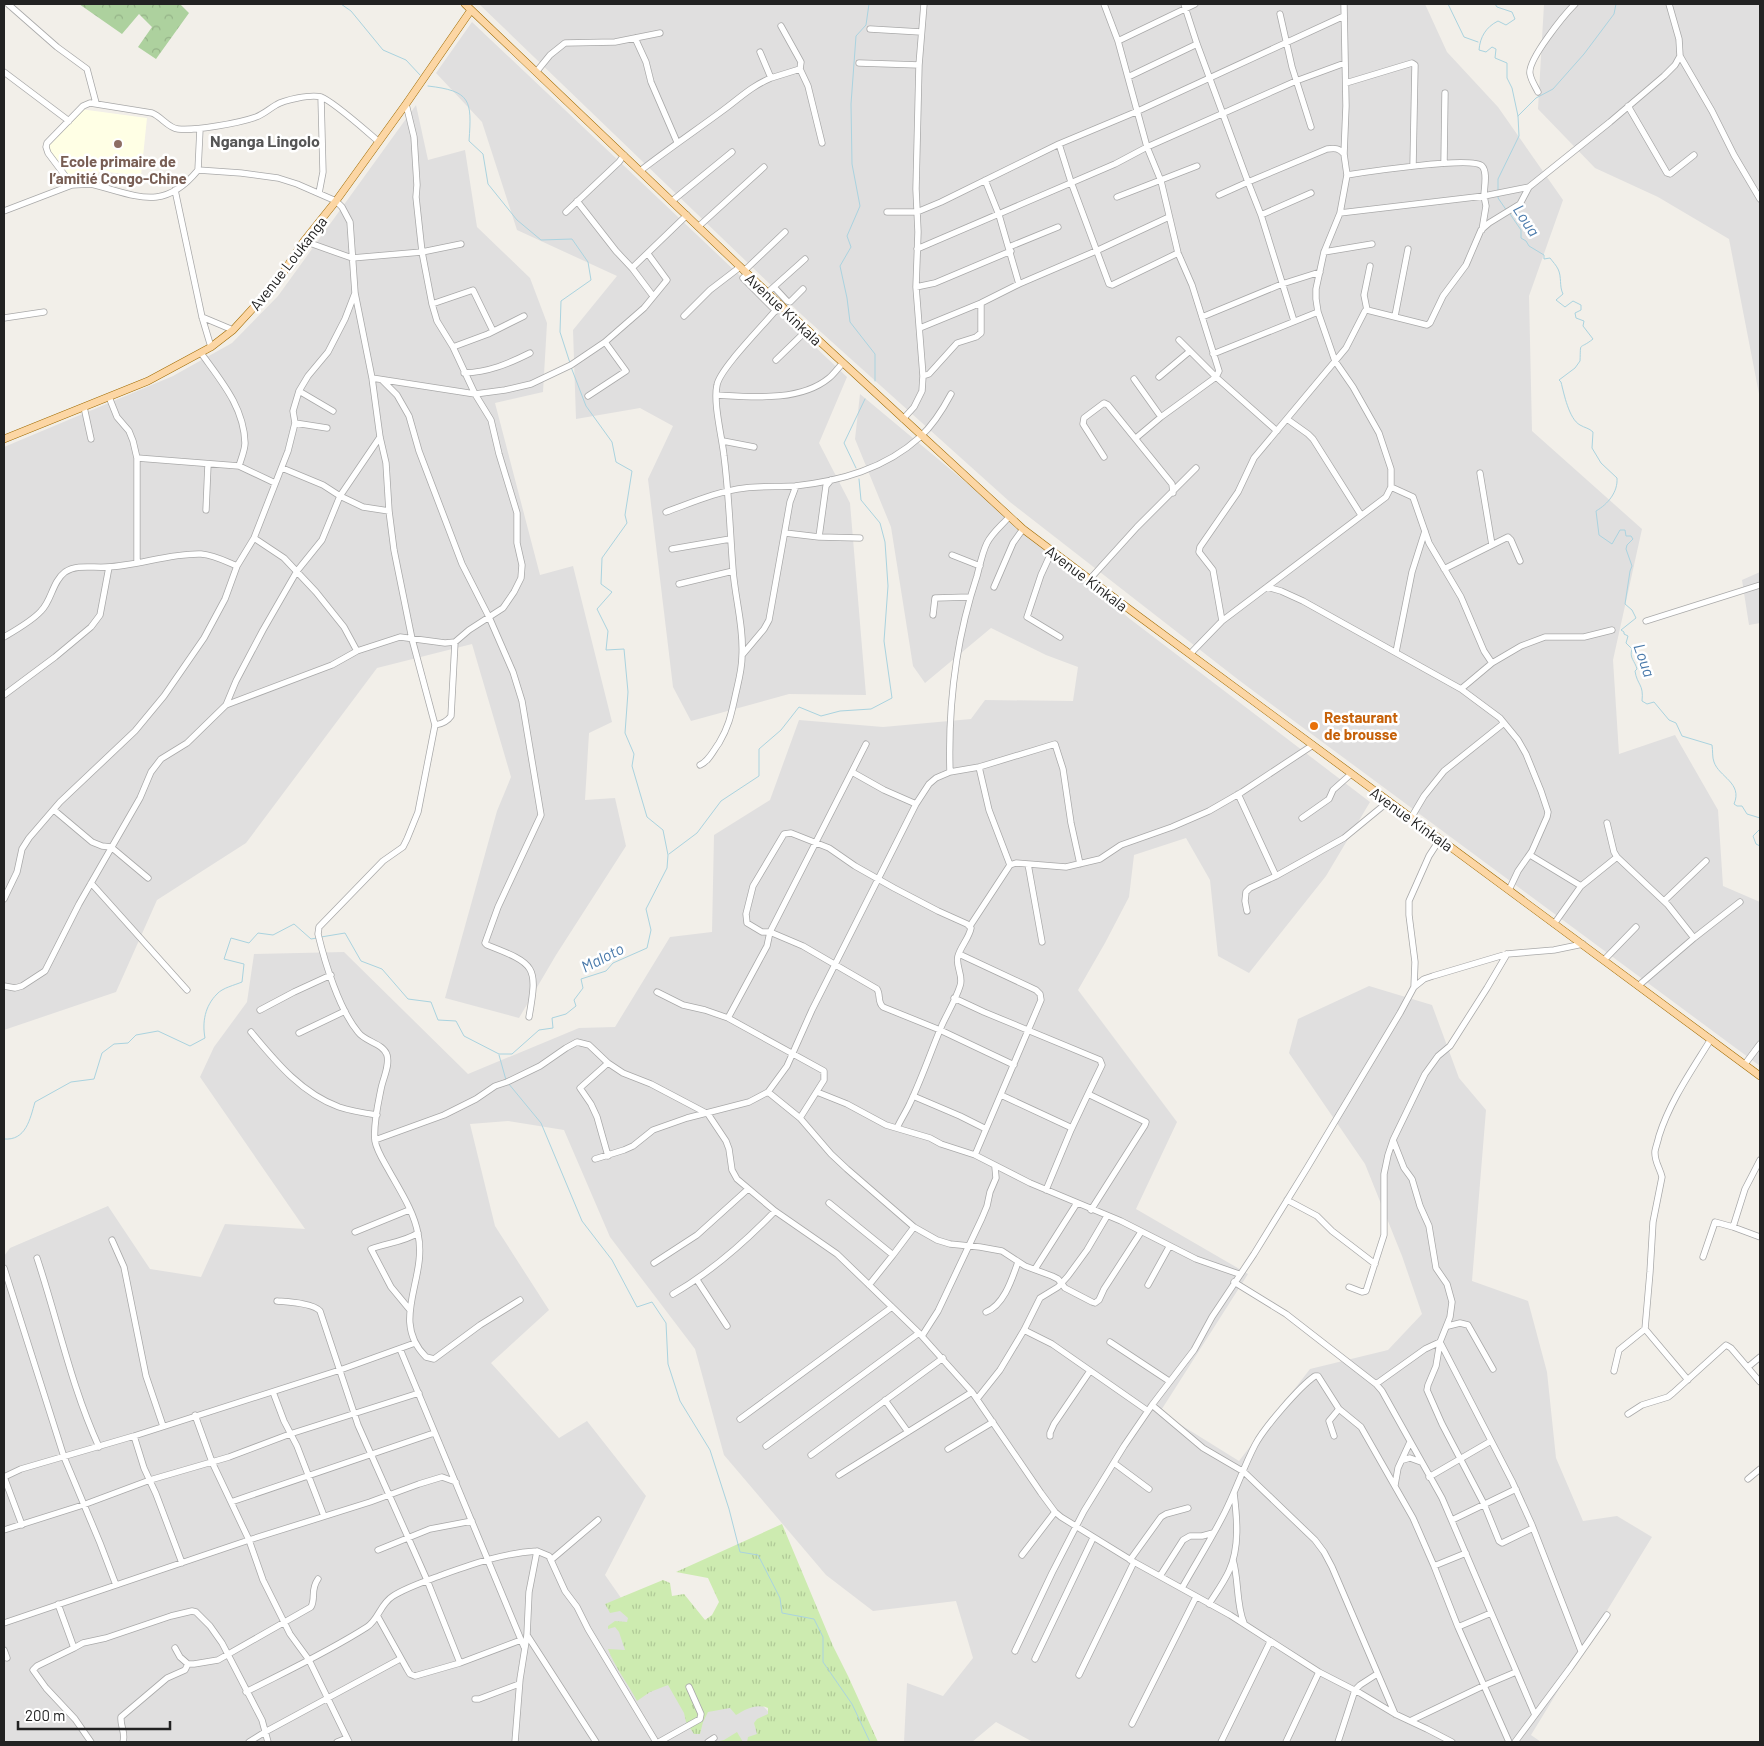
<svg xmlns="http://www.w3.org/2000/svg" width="1764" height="1746" font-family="Barlow,sans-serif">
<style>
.residential{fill:#e0dfdf}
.education{fill:#ffffe5}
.grass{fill:url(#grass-tufts)}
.forest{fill:url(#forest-crowns)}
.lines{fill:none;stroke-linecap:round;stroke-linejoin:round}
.stream{stroke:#aad3df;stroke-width:1}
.minor-casing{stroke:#a9a9a9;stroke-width:7}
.major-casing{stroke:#a06b00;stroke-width:8}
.minor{stroke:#fff;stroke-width:5.5}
.major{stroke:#fcd6a4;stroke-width:7}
.education-dot{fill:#8d6e63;stroke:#fff;stroke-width:2}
.food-dot{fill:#e8710a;stroke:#fff;stroke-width:2}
.labels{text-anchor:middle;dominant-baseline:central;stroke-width:5;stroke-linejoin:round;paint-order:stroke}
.education-label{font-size:15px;font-weight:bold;fill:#785e54;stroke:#fff}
.street-label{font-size:15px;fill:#222;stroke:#fff}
.food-label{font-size:15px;font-weight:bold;fill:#c56008;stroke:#fff;text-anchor:start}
.neighbourhood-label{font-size:16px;font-weight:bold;fill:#555;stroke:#fff}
.water-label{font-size:16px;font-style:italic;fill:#4a7aab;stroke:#fff}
</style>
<defs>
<pattern id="grass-tufts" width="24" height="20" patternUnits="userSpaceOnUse" patternTransform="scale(1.25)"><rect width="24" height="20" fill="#cdebb0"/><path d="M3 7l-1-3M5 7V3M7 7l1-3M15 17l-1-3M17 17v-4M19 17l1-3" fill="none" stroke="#b0c997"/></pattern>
<pattern id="forest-crowns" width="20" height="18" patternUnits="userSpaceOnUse" patternTransform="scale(1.25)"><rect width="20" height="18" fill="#add19e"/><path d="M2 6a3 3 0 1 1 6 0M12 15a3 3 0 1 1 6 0" fill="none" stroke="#95b388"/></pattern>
</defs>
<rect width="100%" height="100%" fill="#f2efe9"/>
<path class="residential" d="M479,4H1425L1447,52L1498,107L1563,200L1529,296L1532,431L1642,529L1613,660L1619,754L1675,735L1718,810L1723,886L1760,902V1066L1240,681L1010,502L802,315Z
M1544,4H1760V399L1729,239L1658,197L1595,168L1538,109Z
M472,22L847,377L819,443L850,503L866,695L789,694L691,721L673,687L648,479L673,426L640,408L576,419L573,330L617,276L517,230L482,122L436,73Z
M416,105L428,160L465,150L477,227L530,278L547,323L543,392L495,403L540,575L573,566L612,722L589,733L585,800L615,798L626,846L556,955L519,1018L445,998L497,811L511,777L472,644L377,668L246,843L157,900L116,992L4,1030V447L173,376L232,343L278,296Z
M860,394L1130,619L1370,802L1326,876L1249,973L1218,956L1210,880L1186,838L1134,855L1129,897L1105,943L1078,990L1177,1122L1136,1209L1248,1274L1160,1412L1239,1461L1310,1369L1388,1350L1422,1314L1402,1256L1365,1164L1289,1053L1298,1019L1369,986L1432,1005L1459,1078L1486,1110L1472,1281L1528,1301L1547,1372L1556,1458L1583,1521L1617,1516L1652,1537L1531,1735L1541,1742H1033L996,1722L972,1742H904L907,1683L943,1696L973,1658L956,1601L873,1611L826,1575L724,1455L695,1349L610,1237L564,1130L508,1121L470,1124L495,1226L549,1310L491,1363L559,1438L587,1421L646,1496L605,1575L649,1638L744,1685L796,1742H4V1256L10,1248L108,1206L150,1269L201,1277L225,1224L305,1229L200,1077L214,1047L247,1002L254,954L344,952L468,1074L579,1028L615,1027L670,937L712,932L714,835L770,800L799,720L883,727L971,719L985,700L1073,701L1078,667L1046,655L991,628L925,683L913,666L891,527L855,439Z
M1760,572V623L1749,625L1742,580Z"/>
<path class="education" d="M80,109L147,118L141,176L99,171L95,185H72L51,156L47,143Z"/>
<path class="grass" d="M782,1524L833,1646L848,1676L878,1742H747L748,1737L757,1734L754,1723L757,1719L768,1714V1708C756,1703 746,1709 736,1715L730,1708L708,1712L703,1722L700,1734H694L686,1722L684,1713L668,1685L650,1692L637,1701C628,1683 615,1668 608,1649L625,1650L619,1632L615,1627L608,1629V1626L615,1621L627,1622L628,1618L620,1611L610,1613L605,1604L663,1580L670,1583L672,1596L684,1594L705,1620L712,1615L719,1602L708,1578L676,1572Z
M737,1732L743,1742H714L724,1740Z"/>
<path class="forest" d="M79,4H180L189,13L156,59L138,47L152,27L139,14L122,34Z"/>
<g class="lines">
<path class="stream" d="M341,4L351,11L383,50L406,60L420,75
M869,4L866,25L856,36L851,104L852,164L860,206L847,236L851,247L840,266L847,298L850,322L875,354V381
M1448,4L1464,37L1478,42
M1495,4L1497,7L1512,12L1515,19L1506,25L1498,21C1486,27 1480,37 1479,50L1486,52L1492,47L1496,49L1495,58L1507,63V78L1512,88L1518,116L1519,136L1498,179V191
M428,86C471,91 472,100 469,141L483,154L488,184L517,220L541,240L572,239L588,262L591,280L561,301L560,332L570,363
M1518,116L1536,98L1553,89L1584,54L1614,14L1616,4
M1498,195V198L1507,211
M1510,214L1521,230V238L1526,241L1529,246L1544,255V259L1550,258C1553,262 1556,265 1558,269C1562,277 1559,286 1563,294L1556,300L1565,307L1573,301L1581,305V310L1575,313L1576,318L1584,321L1583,326L1593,339C1578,351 1581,340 1580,361L1575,368L1559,380L1561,382C1564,394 1569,419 1580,425C1585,428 1589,428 1593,432L1592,448L1601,463L1617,478C1618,492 1608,504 1596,511L1599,535L1612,544L1620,530H1625L1626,536H1631L1633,539L1627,545L1626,549L1632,566L1630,571L1625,604L1632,610L1636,618L1621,630L1624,632V634L1628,636L1626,643L1632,649C1629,658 1635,661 1637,669L1635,671C1637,685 1644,684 1642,701L1647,704L1654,702L1669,720L1676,723L1682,736L1712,745C1713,751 1712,757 1714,762C1719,777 1743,783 1734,804L1737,806H1742L1747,814L1760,818
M856,468L844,443L865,399
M1760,829L1753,836L1756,844L1760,846
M669,854L697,833L721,801L759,776V749L781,730L799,707L821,716L840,711L871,709L892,698L884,641L888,586L885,542L880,523L861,500L859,479
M321,937L345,933L361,961L382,969L408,999L431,1002L438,1020L456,1021L464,1036L499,1054H512L539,1030L553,1028L552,1018L566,1014L576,1006L574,1000L583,988L581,979L606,971L613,963L647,948L651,930L646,909L667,868L668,855L663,830L647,817L632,766L634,754L625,733L628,692L624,649L606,650L608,631L597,609L612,592L601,584L602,558L627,523L625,515L632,471L616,462L612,442L586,406L571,367
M499,1055L506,1080
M508,1083L541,1123L582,1221L612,1260L637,1307L652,1302L666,1323L668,1364L680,1401L710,1450L729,1509L740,1552L758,1555L780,1598L782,1613L814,1619L823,1637V1662L852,1704L870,1742
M4,1139C26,1141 30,1119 35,1102L71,1082L94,1079L102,1053L114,1044L128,1043L136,1035L158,1031L190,1046L205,1038C202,1022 205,1006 217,994C222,988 235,985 242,982L244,964L224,959L231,938L249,943L258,933L273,935L294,924L311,939L317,938"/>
<defs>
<path id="minor" d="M8,4L57,47L87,69L96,103
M1104,4L1118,41L1147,147L1161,181L1178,253L1192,285L1219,371L1216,377L1161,417L1136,438
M1184,4L1197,44L1248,182L1261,215L1294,321
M1344,4L1346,106L1344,154L1347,175L1340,213L1324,252L1316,289V299L1318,312L1335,361L1353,387L1379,433L1391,469V487L1413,497L1429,543L1461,597L1484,651L1492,663L1461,689
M1669,4L1679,39L1680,56L1712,111L1734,155L1760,199
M1280,14L1292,67L1311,127
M781,26L801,62L800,69
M870,29L921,32
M635,38L646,62L651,82L677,142
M1118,41L1195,4
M859,63L919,65
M537,71L550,55L565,43L615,42L660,33
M4,72L69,121
M1128,77L1197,44
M771,78L800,69L808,86L822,143
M1346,83L1412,63L1415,65L1413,166
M1538,92C1535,86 1531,80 1530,74C1527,60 1565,14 1575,4
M1628,106L1667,173L1670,174L1694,155
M1059,144L1071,182L1109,284L1112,285L1178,253
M1444,163L1445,93
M198,170L241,173L278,178L297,184L336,201L342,207L350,222L355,293L372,378L380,437L386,463L389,511L394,550L412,639L435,725L418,812L407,839L403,847L383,861L319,927L318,934C325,963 339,1009 358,1032C365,1042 383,1043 387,1055C390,1066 383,1078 381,1089C378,1104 373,1125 375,1141C377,1151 383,1160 388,1169C399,1189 414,1211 418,1234C428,1279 389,1320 426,1357L434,1359L480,1325L520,1300
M640,171C667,150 695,131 722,111C740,98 750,87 771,78L760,52
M985,180L999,215L1019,284
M72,185L48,153L46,147L47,143L83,106L90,103L152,113C162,117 168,128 178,129C195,131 239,123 256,117C264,114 269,109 276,105C284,100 311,94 321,97C333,101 366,131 378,141
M175,190L202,317L211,347
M319,193L323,172L321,97
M1219,195L1248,182L1327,149C1335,148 1339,148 1344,154
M1117,197L1197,166
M577,201L616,251L632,268L653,296
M672,201L732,152
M4,211L72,185L91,184C136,195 163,213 198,170L200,129
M566,212L619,162L624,155
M887,212H917L941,202L1059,144L1138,111L1344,16
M1340,213L1484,196C1484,188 1488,172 1482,166C1472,156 1366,172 1347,175
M1261,215L1311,193
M698,227L764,167
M1482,230L1486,206L1484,196L1529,187
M304,241L352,258L422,252L461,244
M1009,247L1058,227
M917,249L1115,164L1147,147L1296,81L1345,63
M1324,252L1372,244
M632,268L687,215
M744,271L785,232
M747,274L743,278L757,292L762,288
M774,287L787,301L790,302L803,289
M916,287L935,283L1011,251
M757,292L776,311
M767,293L805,259
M432,304L473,290L493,331
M1367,310L1427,325L1430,323L1443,296L1466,265L1481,230L1489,223L1520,204L1529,187L1610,122L1664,76L1675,65L1680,56
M1367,310L1364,295L1370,266
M684,316L710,290L740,267
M1395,316L1408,249
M202,317L233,330
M1202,317L1282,284L1320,272
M4,318L44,312
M920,328L981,303L1019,284L1096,251L1169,217
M1179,340L1216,377L1277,431
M453,347L488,334L524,316
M201,353C221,381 244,407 245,443C245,450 241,459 239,466
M1213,354L1318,312
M776,360L807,330
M464,373C489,372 508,364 530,353
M923,376L929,374L957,343L976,337L981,333V303
M1159,377L1190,351
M372,378L475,394L505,390L531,384L571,365L605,342L644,308L667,280L648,254
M1134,379L1161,417
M382,380L397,395L409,416L419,451L462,564L489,617L513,672L522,701L541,815L498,907L485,943L487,945C536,964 538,966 529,1017
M299,391L333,411
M716,395C752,397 800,402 829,378C834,374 838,368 842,364
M588,396L626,371L605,342
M109,397L117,417L129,431L133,441L137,458L239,466L275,483
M84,407L91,439
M903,419L914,407L922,391L923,376L916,287L918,232L916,189L919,65L924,4
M1287,419L1308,434L1313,439L1361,515
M295,423L327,428
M723,441L754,447
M1104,457L1083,424L1084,418L1104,403L1108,405L1172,484L1173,493
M137,458V562
M282,468L323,485L340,496L363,507L389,511
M1480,473L1492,545
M206,510L208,464
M666,512C691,503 718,491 745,488C762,486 778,487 795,486C840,481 885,469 920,437C932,426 943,409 951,394
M785,533L819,537L860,538
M819,537L826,486L831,480
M254,538L284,558L316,592L344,627L357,651
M672,549L730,539
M1052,551L1041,575L1027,617L1060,637
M952,555L980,566
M1444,569L1508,537L1511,540L1520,561
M1089,580L1137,527L1196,468
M679,584L733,571
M994,587L1013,543L1023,529
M1267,587L1281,591L1303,601L1461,689L1500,718L1518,740L1526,754L1541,791L1548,812L1547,817L1532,851L1518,871L1509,890
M933,615L935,598L970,597
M1222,621L1213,570L1199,552L1200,547L1238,492L1254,458L1346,348L1365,311L1367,310
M1646,621L1760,585
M4,637C16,630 32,621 41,611C52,600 52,582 65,572C77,564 93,568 106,567C138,566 169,553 201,554C214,555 225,561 237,566
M1396,652L1412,572L1425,531
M743,654L764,629L769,620L790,502L796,486
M1190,654L1222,621L1386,497L1391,487
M1492,663L1521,646L1545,637H1584L1612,630
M4,695L55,657L91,627L100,615L109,567
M226,705L332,665L357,651L400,637L445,643L455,642L469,630L503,608L514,592L521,578L522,565L517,543V513L499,454L491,420L475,394L453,347L437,321L432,304L422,252L416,197L417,185L414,137L406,104
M435,725C442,724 447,722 451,716L455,642
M700,765C709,761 713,751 719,743C729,726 731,715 735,697C738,683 742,670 742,656C744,627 735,598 733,570C730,532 729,494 724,456C722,437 713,403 717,385C720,368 767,322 780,305
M852,772L884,790L916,804
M950,772C948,706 956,639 977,576C980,565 982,553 987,543C992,533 1002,525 1009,517
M1238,794L1276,876L1344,838L1389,801
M54,810L92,842L102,846L111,847L148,878
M1302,818L1329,799L1333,790L1351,774
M1411,818L1424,796L1444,771L1504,723
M1607,823L1614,852L1617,857
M1530,855L1581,886
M1028,864L1042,942
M1010,865L1016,863L1066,867L1100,859L1121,845L1172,827L1209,811L1242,792L1313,745
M91,883L187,990
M4,899L17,872L22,849L29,838L60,802L135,731L164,696L204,638L225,599L237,566L254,538L288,451L295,423L293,411L299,391L308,376L328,352L345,319L355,293
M1664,901L1706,861
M1247,911L1245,901L1246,892L1250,888L1276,876
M1554,924L1581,886L1617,857L1668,905L1694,938
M970,926L1010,865L989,810L979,767
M959,954L1036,990L1040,994L1041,1000L975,1155L1030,1183L1121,1221L1196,1259L1239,1274
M1507,954L1487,988L1450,1046L1438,1056L1425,1074L1393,1140L1404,1168L1412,1179L1420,1206L1429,1226L1436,1268L1447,1284L1452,1302L1450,1317L1440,1342L1436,1366L1428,1385L1427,1390L1442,1424L1484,1504L1499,1541L1502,1543L1533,1528
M1604,960L1636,927
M4,986L15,988L22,986L45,971L79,904L140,798L151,772L161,759L187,743L226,705L236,681L263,630L297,571L322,540L340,496L380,437
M1638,986L1694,938L1740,902
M1414,987L1424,979L1433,976L1507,954L1554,950L1583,944
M657,992L683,1005L705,1010L728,1018L824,1071V1080L800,1118
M954,998L984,1012L1100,1060L1102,1065L1088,1094L1146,1122L1145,1125L1091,1210
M260,1010L294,992L331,975
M728,1018L767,946L770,932L866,744
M251,1032C276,1062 301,1093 339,1107C351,1111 364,1113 377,1115
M299,1033L345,1011
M608,1063L580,1088L591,1104L597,1117L608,1156
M1745,1064L1760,1044
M768,1092L800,1118L831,1154L847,1169L914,1227L937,1240L950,1244L980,1247L1002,1251L1025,1266L1052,1276L1058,1279L1065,1288L1092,1302L1095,1303L1099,1300L1104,1289L1141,1232
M817,1092L847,1104L886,1125L930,1138L941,1144L975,1155
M1001,1095L1072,1128
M913,1096L960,1116L986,1129
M897,1128C901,1119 906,1112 910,1103C922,1078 931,1051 942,1025C948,1012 956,999 960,986C964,976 955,966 958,956C961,946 969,938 971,928L967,924L938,911L894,888L855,866L829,848L791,833L784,834L753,886L746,914L747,923L762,932H770L803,946L877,989C881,995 877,1002 883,1007L940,1030L1014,1065
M375,1140L444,1115L476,1099L495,1086L507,1082L540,1066L566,1048L577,1042L589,1045L608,1063L623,1073L651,1084L708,1114L726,1141L729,1149L732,1170L737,1179L775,1211L837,1254L919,1333L972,1392L1041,1493L1055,1512L1061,1517L1134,1562L1230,1615L1319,1672L1360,1693L1395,1714L1427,1729L1452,1742
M595,1159L624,1150L633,1146L653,1130L687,1118L749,1102L768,1092L787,1066L812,1010L916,804L929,784L936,778L950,772L979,767L1055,744L1063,769L1071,823L1080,864
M1760,1160L1745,1189L1733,1227L1760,1237
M1046,1190L1071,1130L1088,1094
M1287,1200L1317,1216L1332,1231L1375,1264
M829,1203L893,1255L914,1227
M355,1232L409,1210
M112,1240L124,1267L146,1376L163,1426
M1703,1257L1715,1222L1733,1227
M37,1258C58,1321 71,1386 99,1447
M654,1263L697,1235L748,1189
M4,1268L64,1457L100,1543L116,1585
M1035,1269L1077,1203
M697,1280L727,1326
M1234,1282L1286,1314L1376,1384
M869,1285L893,1255
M1148,1285L1169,1247
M1349,1287L1362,1292L1366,1291L1384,1235V1174L1388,1155L1393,1140
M673,1294C711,1272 745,1242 775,1211
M277,1301C288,1302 313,1303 320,1311L358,1425L427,1580L460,1663
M410,1310L391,1287L371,1249C387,1243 404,1242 418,1233
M986,1312C1004,1305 1012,1279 1018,1262
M1448,1326L1460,1323L1468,1325L1493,1369
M1024,1330L1052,1344L1148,1411
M922,1336L938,1311L982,1218L987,1206L990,1192L996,1178L995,1167
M1110,1342L1169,1381
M1440,1342L1425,1349L1376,1384L1382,1391L1442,1498L1535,1715
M1441,1344L1512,1481L1532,1525L1581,1651
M400,1349L524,1647
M1748,1367L1760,1357
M1614,1371L1619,1350L1645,1329
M1688,1380L1645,1329L1650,1272L1653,1222L1662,1177C1660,1168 1654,1161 1655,1151C1656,1146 1658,1141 1659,1136C1670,1101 1692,1070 1711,1039
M273,1392L284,1421L297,1446L324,1516
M977,1399L1000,1370L1024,1330L1040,1298L1058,1287L1068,1276L1087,1250L1107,1216
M885,1400L908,1432
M1152,1405L1203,1448L1244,1472L1315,1540L1324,1552L1332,1567L1395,1714
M1628,1414L1642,1405L1668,1397L1673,1393L1726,1345L1731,1348L1760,1382
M195,1415L212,1462L249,1540L263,1580L290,1634L309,1660L349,1742
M740,1419L892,1307
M134,1436L144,1468L156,1494L182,1563
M1050,1436V1433L1054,1424L1090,1371
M1334,1436L1329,1421L1339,1409
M766,1446L919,1333
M948,1449L993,1422
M811,1455L943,1358
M1403,1460L1410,1458L1421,1462
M1114,1463L1149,1489
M839,1475L972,1392
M4,1477L21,1469L134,1436L340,1370L415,1343
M4,1477L22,1525
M1429,1477L1491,1441
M1748,1479L1760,1469
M1395,1485L1398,1468L1410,1442
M231,1502L434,1433
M1452,1520L1516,1489
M4,1530L83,1505L150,1480L229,1457L290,1434L419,1393
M378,1550L430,1529L472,1521
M1022,1555L1055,1512
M551,1560L598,1520
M1130,1560L1161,1517L1166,1514L1188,1508
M1233,1560C1239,1580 1236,1605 1244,1623
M1434,1566L1466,1553
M1160,1576L1183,1540L1190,1536H1202L1213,1533
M1182,1588C1196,1563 1212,1538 1225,1512C1236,1490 1244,1466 1255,1445C1264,1428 1299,1387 1315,1376H1318L1339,1409L1361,1427L1413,1518L1434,1566L1458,1627L1509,1742
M58,1604L74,1648L83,1643L106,1638L171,1616L192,1611L196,1612L210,1626L222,1643L262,1720L268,1742
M1209,1604C1216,1593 1224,1582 1229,1571C1240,1547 1237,1518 1234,1493
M378,1617L407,1669L410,1674L415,1676L460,1663L521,1640
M4,1623L249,1540L370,1502L419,1484L442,1477L456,1482
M1458,1627L1491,1613
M527,1635L596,1742
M74,1648L37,1666L33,1670L46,1688L75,1719L91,1742
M175,1648L180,1657L188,1664H194L218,1660L311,1607C316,1598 310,1590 318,1579
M4,1650L7,1658
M1015,1651L1052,1573L1084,1511L1124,1446L1152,1405L1194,1350L1212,1317L1254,1254L1307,1168L1400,1013L1414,987L1415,962L1409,915V901L1429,856L1440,839
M1035,1659L1093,1538
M1079,1675L1134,1562
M246,1692C287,1671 328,1652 367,1627C379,1619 380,1604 393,1596C407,1587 426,1581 442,1575C473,1564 503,1553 537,1551
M475,1699H479L519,1684
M1410,1721L1483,1686L1516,1672
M1132,1724L1196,1597
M123,1742C126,1733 120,1726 121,1717L167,1678L185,1670L188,1664
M249,1742L265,1732L400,1659
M337,1742L347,1738
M515,1742L520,1679L527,1635L529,1592L537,1551L549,1556L565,1591L577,1607L588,1629L656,1742
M659,1742L700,1719L701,1714L689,1687
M708,1742L714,1738
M1221,1742L1270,1642
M1286,1742L1319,1672
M1338,1742L1355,1690L1360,1685L1377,1674
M1515,1742L1570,1668L1607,1615"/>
<path id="major" d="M465,4L776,301L1023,529L1133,612L1760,1076
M4,439L148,381L211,347L233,330L277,282L304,241L336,201L406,104L471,10"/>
</defs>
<use href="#minor" class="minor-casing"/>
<use href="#major" class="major-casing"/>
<use href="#minor" class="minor"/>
<use href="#major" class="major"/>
</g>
<circle class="education-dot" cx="118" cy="144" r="5"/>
<circle class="food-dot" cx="1314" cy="726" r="5"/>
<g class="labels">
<g class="education-label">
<text x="118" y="161">Ecole primaire de<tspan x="118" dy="17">l’amitié Congo-Chine</tspan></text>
</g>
<g class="street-label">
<text transform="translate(288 263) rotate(-52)">Avenue Loukanga</text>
<text transform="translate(784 309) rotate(43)">Avenue Kinkala</text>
<text transform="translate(1087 578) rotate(37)">Avenue Kinkala</text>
<text transform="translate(1412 819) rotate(36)">Avenue Kinkala</text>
</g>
<g class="food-label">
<text x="1324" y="717">Restaurant<tspan x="1324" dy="17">de brousse</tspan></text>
</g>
<g class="neighbourhood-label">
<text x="265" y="140">Nganga Lingolo</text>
</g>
<g class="water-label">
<text transform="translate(1527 220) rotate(57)">Loua</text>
<text transform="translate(1645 660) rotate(71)">Loua</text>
<text transform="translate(602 957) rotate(-27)">Maloto</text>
</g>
</g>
<rect width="1764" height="1746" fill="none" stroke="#222222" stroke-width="10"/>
<path d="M18 1721v8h152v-8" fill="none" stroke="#222222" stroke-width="2.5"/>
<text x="25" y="1721" font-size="15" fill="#222222" stroke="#ffffff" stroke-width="4" paint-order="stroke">200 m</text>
</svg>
